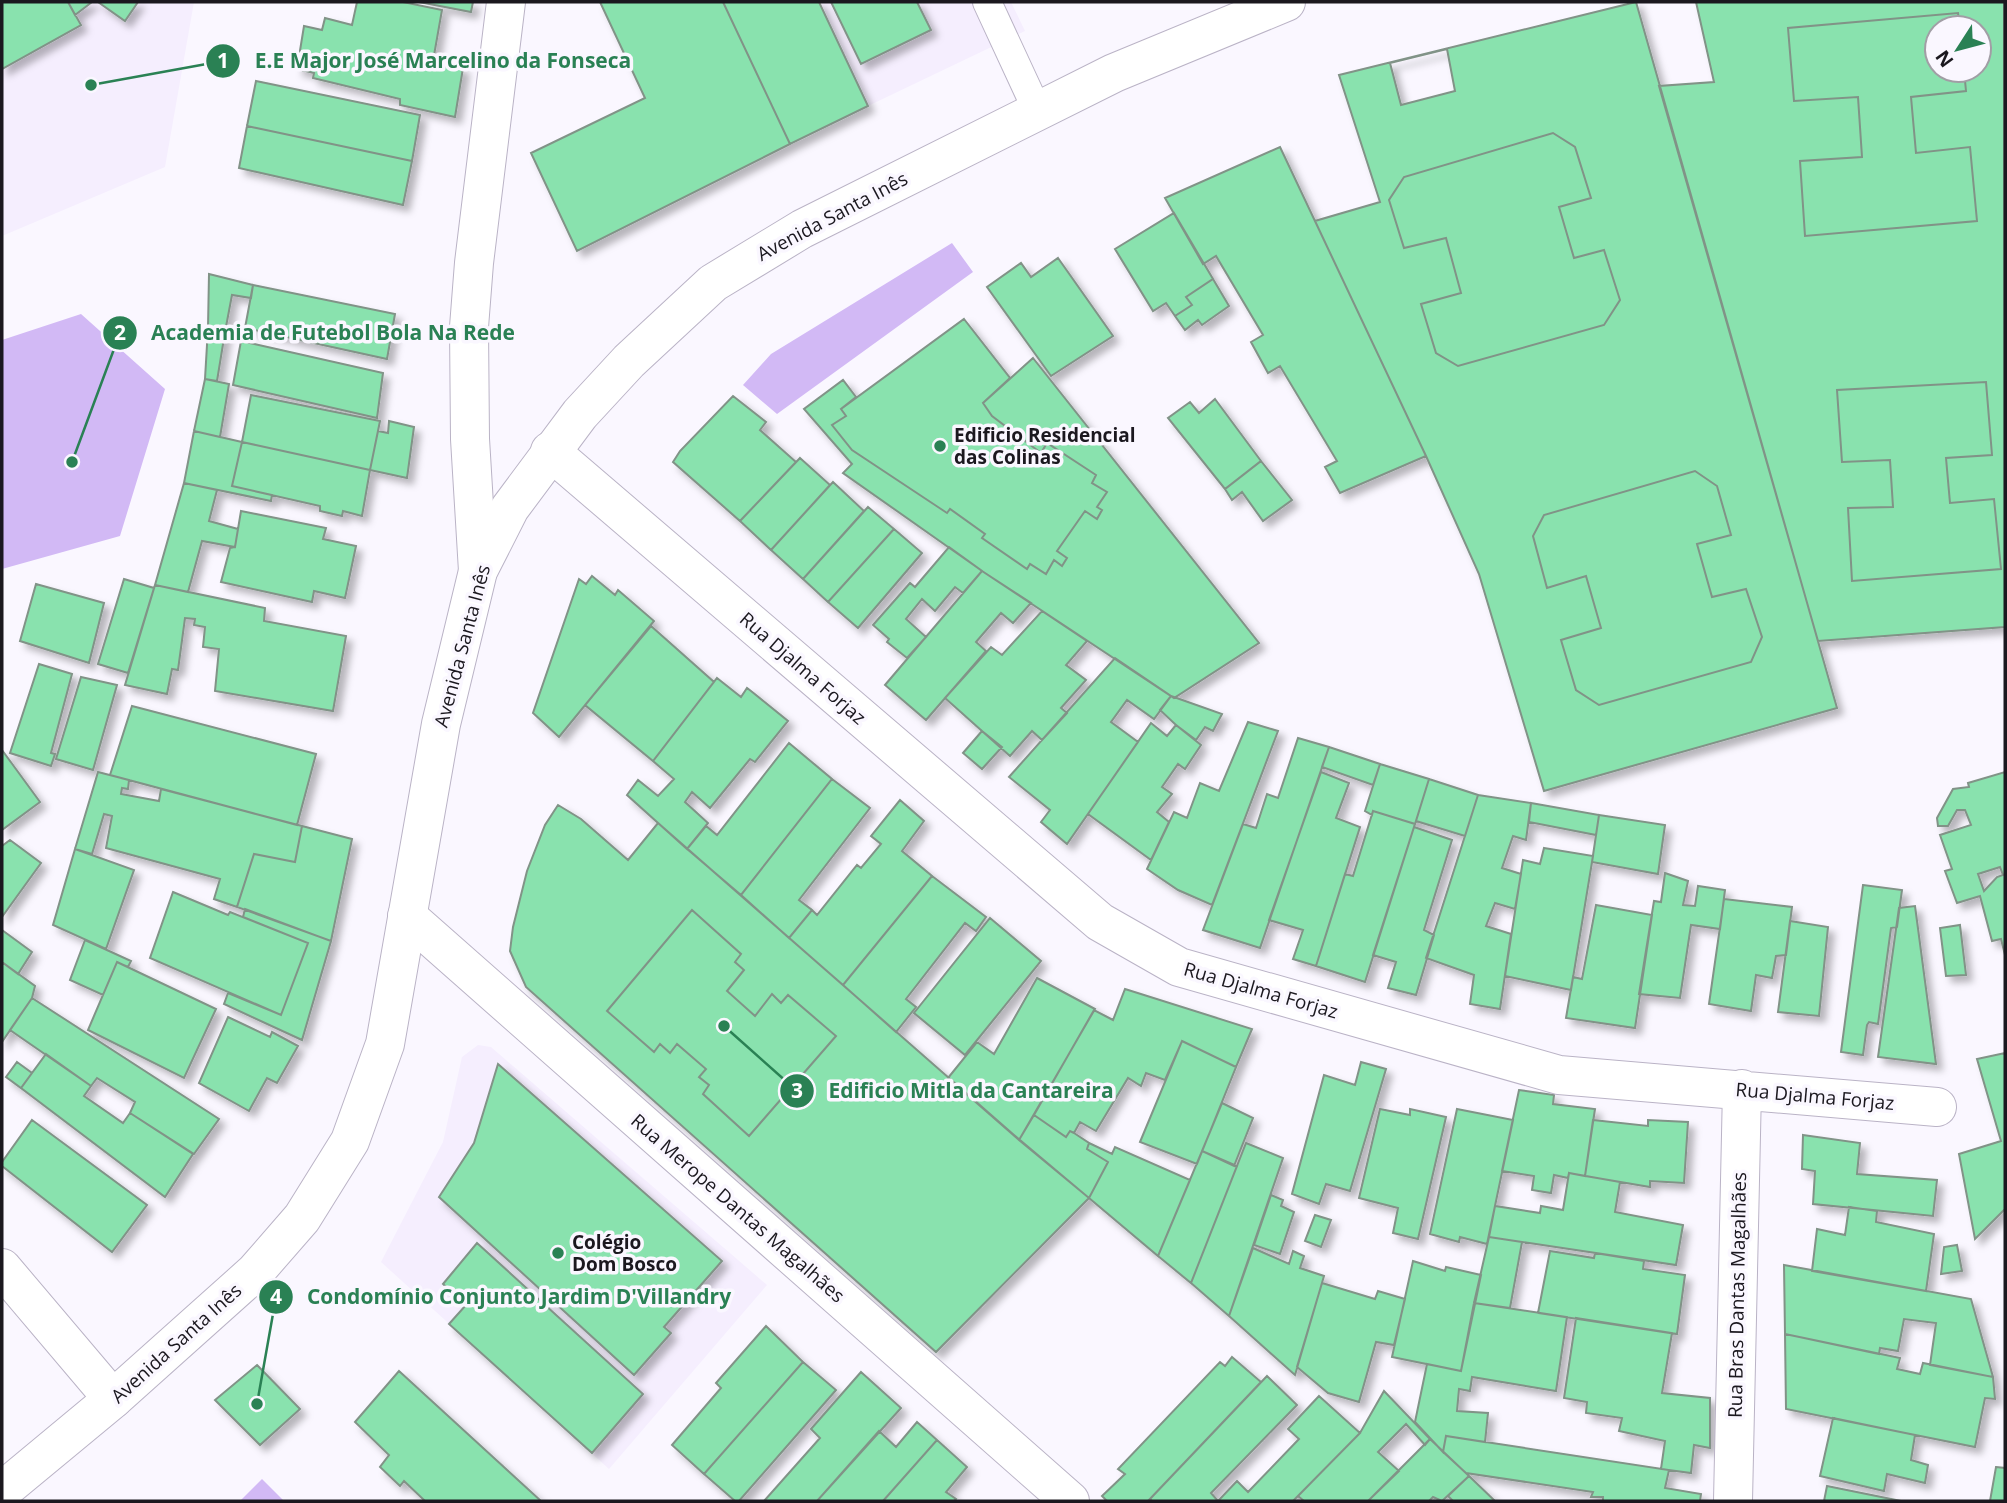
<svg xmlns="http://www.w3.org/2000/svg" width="2007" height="1503" font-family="'Open Sans',sans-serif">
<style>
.built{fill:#f5eefe}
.green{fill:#d2b9f5}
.building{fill:#89e2ae;stroke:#819387;stroke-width:2;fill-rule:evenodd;filter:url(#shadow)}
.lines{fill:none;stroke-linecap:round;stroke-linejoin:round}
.lane-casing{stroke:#bab3c6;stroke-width:30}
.street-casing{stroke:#bab3c6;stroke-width:40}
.secondary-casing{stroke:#bab3c6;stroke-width:40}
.lane{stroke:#fff;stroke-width:28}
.street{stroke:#fff;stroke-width:38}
.secondary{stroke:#fff;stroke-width:38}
.poi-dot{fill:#2a8154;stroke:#faf7ff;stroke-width:2.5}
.labels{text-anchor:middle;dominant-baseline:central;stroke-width:7;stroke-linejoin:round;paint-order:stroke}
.street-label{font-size:19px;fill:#1b181f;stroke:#faf7ff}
.poi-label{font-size:19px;font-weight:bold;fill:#1b181f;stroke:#faf7ff;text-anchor:start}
.leader{fill:none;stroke:#2a8154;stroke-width:2.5}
.callout-dot{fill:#2a8154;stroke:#faf7ff;stroke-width:2.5}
.mark-label{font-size:21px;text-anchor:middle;font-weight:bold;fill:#fff}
.callout-label{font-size:21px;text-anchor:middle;font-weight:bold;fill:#2a8154;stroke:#faf7ff;stroke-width:7;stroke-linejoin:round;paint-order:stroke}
</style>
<defs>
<filter id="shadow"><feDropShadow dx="6" dy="6" stdDeviation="3.5" flood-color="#0004"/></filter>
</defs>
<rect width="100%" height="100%" fill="#faf7ff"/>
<path class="built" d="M2,2H194L165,167L2,236Z
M819,2H1011L1025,31L868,106Z
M478,1045L491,1047L767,1285L609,1469L381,1262L443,1142L462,1057Z"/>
<path class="green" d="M952,243L973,272L777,414L743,385L771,354Z
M81,314L165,389L120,536L2,569V340Z
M262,1479L284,1501H240Z"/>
<path class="building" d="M2,2H68L81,25L2,69Z
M68,2H92L75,15Z
M98,2H138L125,21Z
M357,2H403L442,10L433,61L463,68L455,117L400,105V99L313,78L314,73L297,69L304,26L322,30L325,18L352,25Z
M419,2H473L471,12Z
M600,2H723L790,144L577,251L531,153L645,98Z
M723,2H819L868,106L790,144Z
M831,2H917L931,30L861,64Z
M1636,2L1837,708L1544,791L1479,574L1426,456L1315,221L1380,202L1339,75ZM1553,133L1575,147L1591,198L1559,207L1574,258L1604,250L1620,300L1604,325L1458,366L1436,353L1421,304L1461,293L1446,238L1404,248L1389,200L1404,177ZM1695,471L1717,486L1731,535L1697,544L1712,597L1746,589L1762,637L1751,662L1599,705L1576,690L1561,640L1601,628L1586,576L1547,588L1533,536L1544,515Z
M1696,2H2004L2005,627L1818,641L1659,86L1714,82ZM1958,13L1960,28H1979V70H1964L1966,91L1911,97L1916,153L1970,147L1977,221L1805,236L1800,161L1862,157L1858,97L1794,101L1788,28ZM1986,382L1992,455L1946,458L1950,503L1994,499L2001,569L1852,581L1848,508L1893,507L1890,460L1842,462L1837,390Z
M1958,13L1960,28H1937V70H1964L1966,91L1911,97L1916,153L1970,147L1977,221L1805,236L1800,161L1862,157L1858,97L1794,101L1788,28Z
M1447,49L1455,91L1401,105L1390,63Z
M256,81L420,115L412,161L247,126Z
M247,126L412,161L403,205L239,168Z
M1553,133L1575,147L1591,198L1559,207L1574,258L1604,250L1620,300L1604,325L1458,366L1436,353L1421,304L1461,293L1446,238L1404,248L1389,200L1404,177Z
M1280,147L1426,456L1340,493L1325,467L1337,461L1280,366L1268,373L1251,342L1263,335L1216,256L1203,264L1165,198Z
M1174,213L1213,279L1186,297L1192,305L1175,316L1166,303L1153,311L1115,249Z
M1058,258L1113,336L1051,376L987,287L1021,263L1031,277Z
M209,274L253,285L251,298L232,295L225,332L208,328Z
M1213,279L1229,306L1202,325L1198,320L1185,330L1175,316L1192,305L1186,297Z
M253,285L395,314L387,359L245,328Z
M964,319L1010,378L983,403L992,416L1041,453L1047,443L1096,475L1092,483L1107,492L1097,507L1102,510L1097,519L1085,511L1057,551L1067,558L1062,566L1054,560L1046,574L1030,564L1027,569L982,538L985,534L950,509L947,513L852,450L832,425L846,416L841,409Z
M208,328L225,332L217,381L205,379Z
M241,341L383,373L377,418L233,385Z
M1033,358L1259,643L1174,698L985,573L843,473L852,464L804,409L843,380L856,397L841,409L846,416L832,425L852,450L947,513L950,509L985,534L982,538L1027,569L1030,564L1046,574L1054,560L1062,566L1067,558L1057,551L1085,511L1097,519L1102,510L1097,507L1107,492L1092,483L1096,475L1047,443L1041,453L992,416L983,403Z
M205,379L229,384L220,437L194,431Z
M1986,382L1992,455L1946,458L1950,503L1994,499L2001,569L1852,581L1848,508L1893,507L1890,460L1842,462L1837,390Z
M251,395L380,421L370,470L242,442Z
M733,396L766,422L760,430L796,462L740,521L673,462L680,451Z
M1215,399L1261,461L1225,489L1168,418L1190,402L1199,413Z
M389,421L414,427L407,478L370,470L378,431L388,433Z
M194,431L242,442L232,486L272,495L271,501L184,483Z
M242,442L370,470L362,516L343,511L342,516L320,511V506L232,486Z
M800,458L830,485L771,550L740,521Z
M1261,461L1292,500L1263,521L1242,492L1232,500L1225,489Z
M1695,471L1717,486L1731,535L1697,544L1712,597L1746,589L1762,637L1751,662L1599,705L1576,690L1561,640L1601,628L1586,576L1547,588L1533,536L1544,515Z
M833,482L864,511L803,579L771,550Z
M184,483L217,490L209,521L238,529L235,547L202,541L188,592L155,585Z
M868,507L894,529L828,602L803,579Z
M241,511L326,528L323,539L356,546L345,598L314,591L312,602L221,582L230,548L235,547Z
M894,529L922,553L858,628L828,602Z
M949,547L982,571L963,593L955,587L935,611L922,599L906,619L926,637L907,658L887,642L889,639L873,625L910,583L915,587Z
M982,571L1031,603L1013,623L1001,613L976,642L986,651L926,720L885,685Z
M592,576L615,595L618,590L654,621L559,737L533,713L579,579L586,584Z
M124,579L154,588L128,673L98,664Z
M36,584L104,603L89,663L20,641Z
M155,585L265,608L264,621L346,636L333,711L215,691L219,649L203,647L205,627L194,625L195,619L185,618L178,670L172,669L167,694L125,685Z
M1042,611L1087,641L1066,665L1086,680L1061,708L1067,713L1042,740L1032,731L1010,756L945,698L991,647L1002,655Z
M651,626L714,682L653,761L585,705Z
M1115,658L1171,696L1154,719L1127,700L1111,722L1138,742L1067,844L1041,822L1050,810L1009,777Z
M39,664L72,674L51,753L55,754L51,766L10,753Z
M81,677L117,685L93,770L56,759Z
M717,678L741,697L747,688L751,691L788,721L755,762L750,759L710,808L692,792L685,802L708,823L687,849L627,795L638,780L658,796L674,779L653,761Z
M1171,696L1222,714L1213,731L1205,727L1196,740L1176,725L1160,710Z
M132,706L316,754L297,825L110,775Z
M1248,722L1278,731L1212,905L1178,890L1147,869L1174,812L1187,818L1200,783L1219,791Z
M1151,723L1167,736L1176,725L1201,745L1185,769L1178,764L1162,787L1172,794L1157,812L1169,822L1151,860L1088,814Z
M982,731L1002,747L982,769L963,753Z
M1298,738L1329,747L1260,948L1203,930L1243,824L1256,828L1267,794L1278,798Z
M789,743L832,779L741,895L687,849L706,826L717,835Z
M1329,747L1380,764L1373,785L1322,767Z
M2,750L40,802L2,830Z
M1380,764L1429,779L1415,824L1373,811L1372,815L1365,811Z
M98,772L129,780L128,789L122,788L121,794L159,801L161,789L302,826L295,862L254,854L237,907L214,899L220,879L106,848L112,816L104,814L92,854L75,849Z
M1321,772L1349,783L1336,818L1360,827L1316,966L1293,959L1303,930L1269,920Z
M2005,772V955L2001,939L1992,941L1980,896L1957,903L1945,871L1952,869L1940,835L1971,825L1965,810H1957L1948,826H1938L1937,818L1953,789L1969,787L1968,783ZM2000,867L2003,875L1997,877L1984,891L1978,874Z
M832,779L870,808L799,900L812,910L789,938L741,895Z
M1429,779L1478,795L1465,836L1416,821Z
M1478,795L1531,803L1526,840L1513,836L1502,868L1521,874L1515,909L1495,903L1486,926L1511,934L1500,1009L1470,1004L1474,975L1426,958Z
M900,800L924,821L902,851L932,876L843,985L789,938L812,910L817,915L857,865L861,868L881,844L871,836Z
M1531,803L1599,815L1596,835L1529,822Z
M558,805L581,819L628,860L658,823L1014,1135L1089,1198L936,1352L526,987L510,951L513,927L527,871L545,825ZM692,910L741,954L735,962L744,970L727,991L755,1016L772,994L781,1003L788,995L836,1036L749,1136L703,1094L709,1085L699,1077L706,1069L677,1044L670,1053L660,1044L654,1052L607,1011Z
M1373,811L1415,824L1365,982L1316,966L1345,874L1353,876Z
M1599,815L1665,825L1658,874L1592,862Z
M302,826L352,839L331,941L237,907L254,854L295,862Z
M1414,827L1452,840L1424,930L1434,935L1416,995L1388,988L1396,962L1373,955Z
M10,840L41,863L2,917V846Z
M1544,848L1593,856L1571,990L1505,976L1523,860L1540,864Z
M75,849L134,870L106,949L53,925Z
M1665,873L1688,881L1683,905L1695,906L1698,886L1725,890L1720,929L1691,925L1680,998L1639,994L1654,901L1661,902Z
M932,876L986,917L976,931L965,923L906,999L916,1007L896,1032L843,985Z
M1863,885L1902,890L1897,927L1891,928L1878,1024L1869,1022L1867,1025L1863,1055L1841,1052Z
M173,892L228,915L230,912L308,943L281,1015L150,958Z
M1724,899L1792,907L1786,955L1776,956L1772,978L1756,975L1751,1011L1709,1004Z
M1596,905L1652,915L1635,1028L1566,1018L1573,977L1582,979Z
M1915,906L1936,1064L1878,1057L1899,908Z
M245,909L331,941L302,1040L224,1004L228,993L281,1015L308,943L243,917Z
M692,910L741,954L735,962L744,970L727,991L755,1016L772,994L781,1003L788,995L836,1036L749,1136L703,1094L709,1085L699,1077L706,1069L677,1044L670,1053L660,1044L654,1052L607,1011Z
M990,918L1041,961L965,1055L914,1013Z
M1790,921L1828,927L1819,1016L1778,1012Z
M1960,925L1966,975L1946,976L1940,928Z
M2,930L32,952L18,974L2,962Z
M85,940L131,961L128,967L117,962L103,995L70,980Z
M2,962L35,986L32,998L2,1042Z
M117,962L216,1009L184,1078L88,1030Z
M1037,978L1095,1009L1019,1140L948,1078L977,1042L994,1054Z
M1125,989L1252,1029L1236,1067L1182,1041L1165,1080L1146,1073L1141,1086L1128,1078L1096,1131L1080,1122L1074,1133L1070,1131L1066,1137L1034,1115L1094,1010L1113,1020Z
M32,998L219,1119L194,1154L130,1113L135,1102L97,1078L91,1086L10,1030Z
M228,1017L270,1037L272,1032L298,1046L277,1083L267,1078L249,1111L199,1083Z
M1182,1041L1236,1067L1197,1164L1140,1142Z
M2005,1053V1209L1975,1239L1959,1154L2001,1141L1977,1059Z
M46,1054L91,1086L84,1096L123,1123L130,1113L193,1154L165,1197L21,1088Z
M17,1062L32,1073L21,1088L6,1077Z
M1361,1062L1386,1069L1350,1191L1326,1184L1319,1204L1292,1194L1324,1075L1355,1085Z
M498,1064L722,1261L664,1327L671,1333L634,1375L439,1197L474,1143Z
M1519,1090L1554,1095L1553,1104L1595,1109L1585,1176L1569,1173L1568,1178L1554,1175L1551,1193L1532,1190L1534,1176L1502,1171Z
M1222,1103L1253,1118L1234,1166L1202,1151Z
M1380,1109L1410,1115V1109L1446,1117L1418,1239L1393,1233L1398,1208L1359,1198Z
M1457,1109L1513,1120L1487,1244L1460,1237L1459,1242L1430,1234Z
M1034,1115L1066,1137L1070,1131L1074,1133L1089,1143L1087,1149L1108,1162L1089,1198L1019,1140Z
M32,1120L147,1205L112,1252L2,1166V1162Z
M1593,1120L1648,1126V1120L1688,1122L1684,1183L1650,1181V1187L1585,1176Z
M1803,1135L1860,1143L1857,1174L1937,1180L1933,1216L1813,1204L1815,1171L1802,1169Z
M1089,1143L1112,1154L1115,1147L1190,1180L1158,1256L1089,1198L1108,1162L1087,1149Z
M1246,1143L1283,1158L1229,1316L1191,1283Z
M1202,1151L1237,1166L1191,1283L1158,1256Z
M1569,1173L1620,1182L1615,1212L1683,1225L1676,1265L1489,1237L1495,1206L1540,1213L1541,1206L1563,1210Z
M1271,1195L1283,1200L1281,1206L1294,1212L1280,1254L1254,1245Z
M1849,1207L1877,1211L1876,1222L1934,1234L1926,1291L1812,1271L1817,1229L1845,1235Z
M1315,1215L1331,1220L1321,1247L1305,1241Z
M1489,1237L1522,1242L1510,1308L1474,1303Z
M477,1243L643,1394L592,1453L449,1324L466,1305L443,1284Z
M1957,1245L1962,1271L1941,1274L1944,1247Z
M1253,1248L1289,1264L1293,1251L1304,1256L1300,1268L1324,1276L1295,1375L1229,1316Z
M1550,1251L1594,1258L1595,1253L1644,1261L1643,1269L1685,1275L1677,1334L1538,1313Z
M1413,1261L1445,1271L1446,1267L1481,1275L1461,1371L1392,1357Z
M1784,1265L1971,1299L1993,1377L1930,1365L1936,1323L1904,1319L1898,1351L1880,1348L1879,1354L1785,1334Z
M1322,1283L1375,1299L1378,1291L1405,1299L1394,1345L1376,1342L1359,1402L1328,1393L1297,1367Z
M1474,1303L1567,1317L1556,1391L1472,1377L1470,1391L1459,1389L1457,1411L1488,1413L1485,1442L1446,1436L1443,1452L1415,1422L1427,1364L1461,1371Z
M1576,1318L1672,1333L1662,1393L1710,1398V1448L1694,1445L1691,1473L1661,1469L1665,1441L1619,1431L1622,1418L1586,1413L1587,1402L1564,1398Z
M766,1326L803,1362L704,1474L672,1445L721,1388L716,1383Z
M1785,1334L1900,1358L1897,1369L1920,1374L1923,1363L1993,1377L1995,1399L1985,1398L1975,1447L1786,1409Z
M1232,1357L1261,1382L1148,1501H1107L1102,1496L1125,1474L1118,1469L1220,1362L1225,1366Z
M803,1362L836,1390L739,1501H735L704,1474Z
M257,1365L300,1409L260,1445L215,1400Z
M399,1371L541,1501H425L404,1481L400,1486L380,1467L389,1455L355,1422Z
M861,1372L901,1408L817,1501H764L820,1438L811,1429Z
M1267,1376L1297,1405L1211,1493L1218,1501H1152L1150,1499Z
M1384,1391L1430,1439L1425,1445L1406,1424L1378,1452L1399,1471L1368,1501H1304L1298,1496L1360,1433Z
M1319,1396L1360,1433L1293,1501H1218L1237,1481L1248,1492L1299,1439L1288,1429Z
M1833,1418L1915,1435L1911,1460L1928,1465L1925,1483L1887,1474L1884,1491L1820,1476Z
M917,1422L937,1440L883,1501H817L879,1431L896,1447Z
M1446,1436L1669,1470L1665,1488L1701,1494L1700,1501H1603V1497H1591L1593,1492L1466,1473L1443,1452Z
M1430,1439L1469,1476L1442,1501L1433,1497L1429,1501H1368Z
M937,1440L967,1467L946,1492L956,1499L954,1501H883Z
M1996,1467L2005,1468V1501H1990Z
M1469,1476L1495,1501H1453L1448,1496Z
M1827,1486L1901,1501H1824Z"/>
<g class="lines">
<defs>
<path id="lane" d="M987,2L1037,110"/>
<path id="street" d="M550,451L1100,922L1179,967L1559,1075L1937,1107
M478,571L470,439L469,327L474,263L506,2
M407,916L1070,1501
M2,1268L113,1399
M1733,1501L1742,1089"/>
<path id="secondary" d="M2,1491L113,1399L255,1272L302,1218L350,1141L385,1044L441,724L478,571L510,508L580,414L629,361L713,283L802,229L1114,73L1286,2"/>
</defs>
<use href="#lane" class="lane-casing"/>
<use href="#street" class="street-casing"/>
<use href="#secondary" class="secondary-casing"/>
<use href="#lane" class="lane"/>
<use href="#street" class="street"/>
<use href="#secondary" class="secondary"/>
</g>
<g class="poi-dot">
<circle cx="940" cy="446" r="7"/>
<circle cx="558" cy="1253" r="7"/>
</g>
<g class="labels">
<g class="street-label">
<text transform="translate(832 216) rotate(-28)">Avenida Santa Inês</text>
<text transform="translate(462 646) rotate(-75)">Avenida Santa Inês</text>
<text transform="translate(803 668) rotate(41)">Rua Djalma Forjaz</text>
<text transform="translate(1261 990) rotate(16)">Rua Djalma Forjaz</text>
<text transform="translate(1815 1096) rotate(5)">Rua Djalma Forjaz</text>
<text transform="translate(738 1208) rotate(41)">Rua Merope Dantas Magalhães</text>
<text transform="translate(1737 1295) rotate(-89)">Rua Bras Dantas Magalhães</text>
<text transform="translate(176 1343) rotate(-42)">Avenida Santa Inês</text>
</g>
<g class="poi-label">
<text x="954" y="435">Edificio Residencial<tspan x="954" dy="22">das Colinas</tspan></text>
<text x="572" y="1242">Colégio<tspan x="572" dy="22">Dom Bosco</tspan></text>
</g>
</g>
<path class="leader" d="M91 85L223 61M72 462L120 333M724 1026L797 1091M257 1404L276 1297"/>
<g class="callout-dot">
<circle cx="91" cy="85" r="7"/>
<circle cx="72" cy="462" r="7"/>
<circle cx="724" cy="1026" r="7"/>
<circle cx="257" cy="1404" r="7"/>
<circle cx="223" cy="61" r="18"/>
<circle cx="120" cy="333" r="18"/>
<circle cx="797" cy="1091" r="18"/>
<circle cx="276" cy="1297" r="18"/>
</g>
<g class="mark-label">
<text x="223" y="68">1</text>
<text x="120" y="340">2</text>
<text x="797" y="1098">3</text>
<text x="276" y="1304">4</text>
</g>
<g class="callout-label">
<text x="443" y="68">E.E Major José Marcelino da Fonseca</text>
<text x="333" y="340">Academia de Futebol Bola Na Rede</text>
<text x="971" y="1098">Edificio Mitla da Cantareira</text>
<text x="519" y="1304">Condomínio Conjunto Jardim D'Villandry</text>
</g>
<rect width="2007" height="1503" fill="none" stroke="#1b181f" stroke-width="7"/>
<g transform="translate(1958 49) rotate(234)"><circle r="33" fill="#faf7ff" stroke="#a19ea5" stroke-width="2"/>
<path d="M0-5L12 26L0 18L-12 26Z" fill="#2a8154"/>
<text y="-10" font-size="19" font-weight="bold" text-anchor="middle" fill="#1b181f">N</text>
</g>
</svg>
